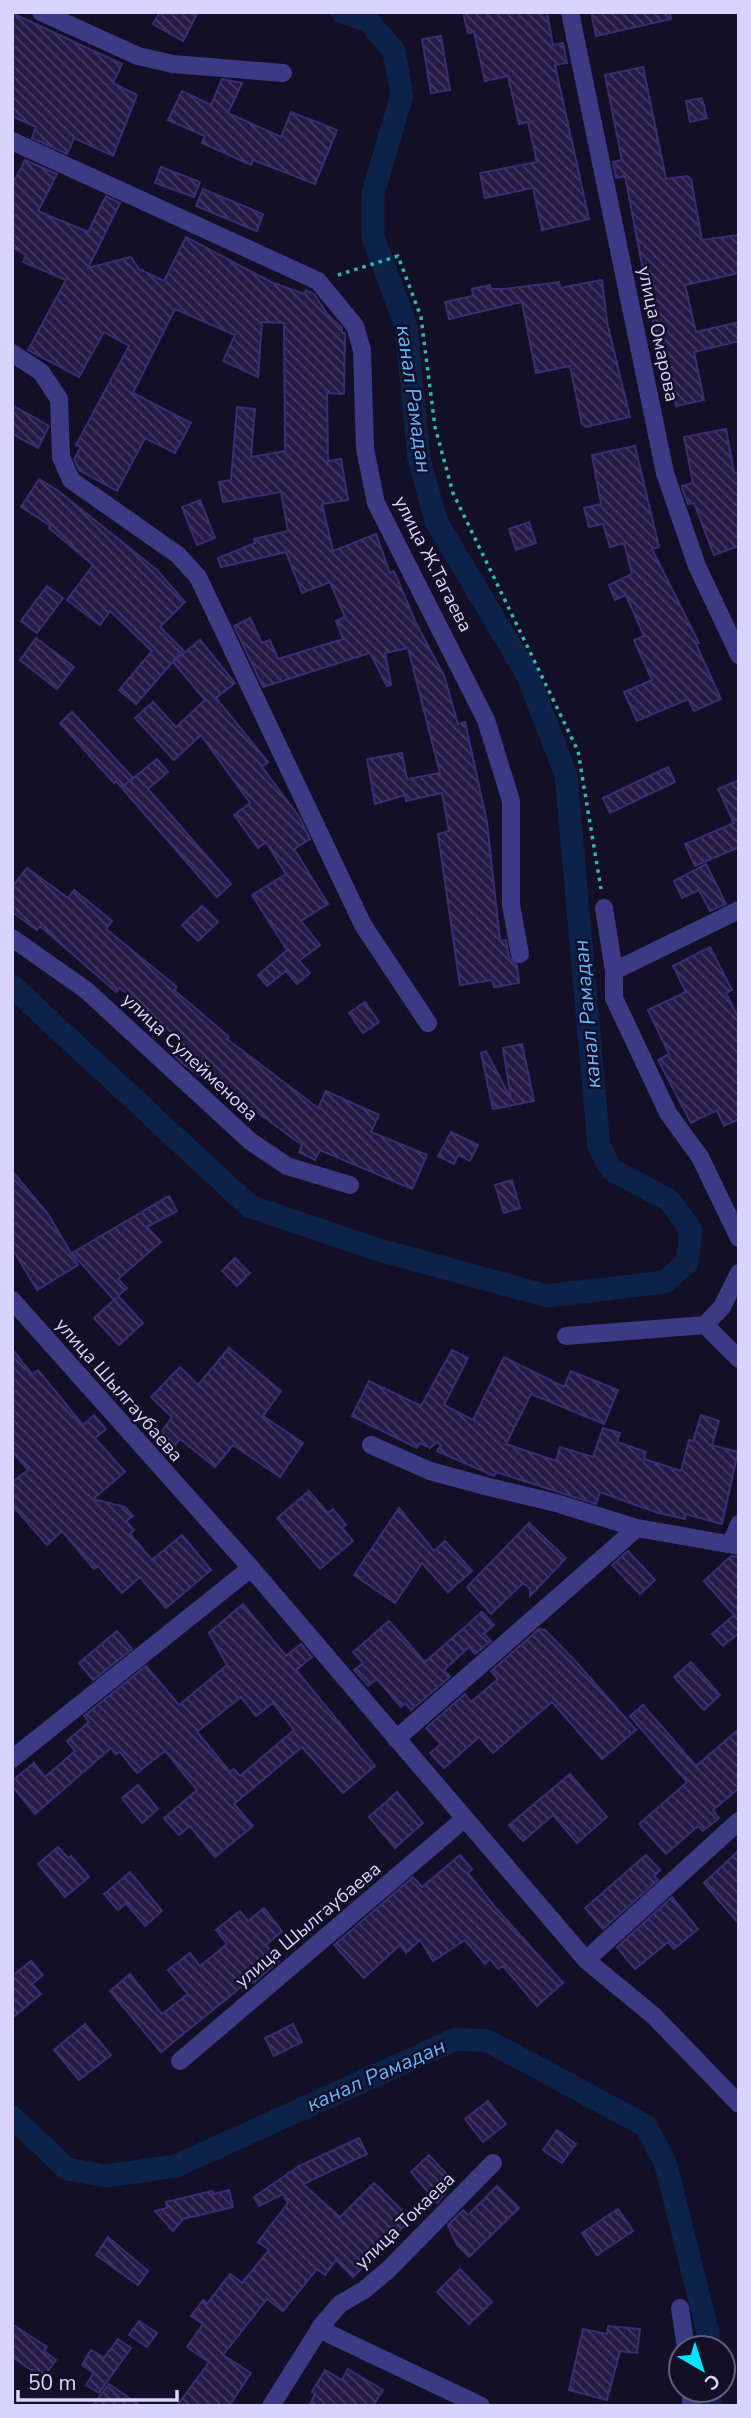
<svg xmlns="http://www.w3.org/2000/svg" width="751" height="2418" font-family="'Nunito Sans',sans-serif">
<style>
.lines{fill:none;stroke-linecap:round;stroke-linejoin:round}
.canal{stroke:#0c2248;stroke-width:23}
.building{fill:url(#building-back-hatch);stroke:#3b2d73;stroke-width:2;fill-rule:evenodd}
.path{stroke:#2fb8b0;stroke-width:3.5;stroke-dasharray:3.5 5;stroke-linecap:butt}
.street{stroke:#3d3a85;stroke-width:18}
.labels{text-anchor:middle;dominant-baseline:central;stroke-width:5;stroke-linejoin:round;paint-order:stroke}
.street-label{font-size:19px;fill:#d9d4ff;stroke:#130f26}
.water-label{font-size:21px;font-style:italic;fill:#62b6ff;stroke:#130f26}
</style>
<defs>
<pattern id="building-back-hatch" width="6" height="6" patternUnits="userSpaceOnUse" patternTransform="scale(1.75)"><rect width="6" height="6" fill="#241b47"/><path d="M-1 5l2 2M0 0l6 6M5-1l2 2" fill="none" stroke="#433b63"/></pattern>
</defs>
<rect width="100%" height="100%" fill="#130f26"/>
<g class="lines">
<path class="canal" d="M12,986L249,1206L376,1249L547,1296L664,1282L687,1263L691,1230L669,1200L612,1170L599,1147L566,775L527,674L436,521L419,459L406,326L373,237V193L402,95L394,51L368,21L342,12
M12,2117L67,2169L106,2176L176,2166L456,2039L488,2041L646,2126L666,2165L708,2333V2348
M710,2390V2406"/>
</g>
<path class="building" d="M160,12H198L183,41L153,24Z
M463,12H547L553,45L563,43L567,63L555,65L589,219L542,230L533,188L485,198L480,173L537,162L528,122L519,124L508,76L485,81L474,32L468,33Z
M591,12H670L671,19L596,36Z
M12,13L122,64L113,83L137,95L113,156L74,138L67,154L32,138L36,127L12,116Z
M441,36L450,90L431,93L422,39Z
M643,67L666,179L687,176L691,179L702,240L739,235V273L685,285L696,332L739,322V341L694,352L704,400L676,406L665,353H661L652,317L625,176L616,178L613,162L622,160L605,75Z
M222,79L242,83L228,113L281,137L291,112L337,130L315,184L253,160L251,165L202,143L205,136L168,120L182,91L211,105Z
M702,98L707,118L690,122L686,101Z
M25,160L57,174L38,211L88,232L106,196L120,203L88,268L131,257L139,269L164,281L186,237L271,282L304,294L306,290L314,294L328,315L342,328V333H345L344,394L327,393L328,461L341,459L348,500L322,504L333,551L376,534L390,573L394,571L416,623L444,676L458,724L465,722L487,822L500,941L506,940L509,957L517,965L519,983L494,987L492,980L460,985L438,834L449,831L442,793L406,801L405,795L375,804L367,759L402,753L407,779L440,773L408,648L385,653L391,685L387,686L370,653L263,687L234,626L250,618L262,643L270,640L278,659L343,639L336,621L345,617L330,582L302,593L286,552L221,567L218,558L255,543L254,539L288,531L281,492L223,502L219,482L231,480L237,407L255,409L251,457L285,451L284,323L262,322L258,377L223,361L235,335L175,309L133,393L191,423L175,453L145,438L117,491L79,470L74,459L81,447L76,445L129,346L104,332L79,377L28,350L66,280L23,262L26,255L12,247V185Z
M161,167L200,182L194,197L155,183Z
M203,189L263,214L257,231L196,206Z
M602,280L607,322L630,417L586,427L582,424L570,366L536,373L522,302L449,319L445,302L473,296L472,289L490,285L491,289H504L559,282L560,288Z
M12,405L49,426L38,448L12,434Z
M726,429L734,473L739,472V546L714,555L694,503L688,504L683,491L682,486L693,483L684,437Z
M635,446L659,547L652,549L699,643L696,644L721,699L694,711L688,699L637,721L624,692L652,680L634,640L644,636L626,595L615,600L609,585L632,574L624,543L610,547L603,524L589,527L584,508L601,504L592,455Z
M39,479L57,490L157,570L185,602L160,627L183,650L136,704L119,690L152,651L110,611L100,625L67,600L93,565L49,528L51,526L21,507Z
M200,500L215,538L197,545L182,507Z
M529,522L536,543L516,550L509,529Z
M47,586L63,598L37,633L21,621Z
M36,638L74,667L57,689L20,660Z
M200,640L235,683L216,698L268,762L262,767L300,818L310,839L294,849L328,904L301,921L320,945L299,961L310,973L297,984L286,971L267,986L258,975L287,950L252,895L286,874L266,842L258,848L234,815L250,803L201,735L174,760L135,718L153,702L176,727L205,700L173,662Z
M72,712L133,778L122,787L157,759L168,772L148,789L231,884L217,897L122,788L116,781L114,783L60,723Z
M668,767L675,782L610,813L603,798Z
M739,780V847L695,866L685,844L734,823L718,789Z
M706,864L726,904L710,911L699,890L682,898L674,881Z
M27,868L68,898L74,890L112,921L106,929L177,987L174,990L229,1037L227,1039L318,1108L326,1091L379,1115L371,1132L427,1155L412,1189L320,1150L315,1160L299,1152L302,1145L242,1101L238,1105L182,1063L173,1054L182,1042L152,1015L120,988L116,992L40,926L37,930L12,912V887Z
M202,906L218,922L198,941L182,925Z
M710,947L732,990L726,993L739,1019V1119L724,1126L717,1110L691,1123L658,1060L669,1054L648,1010L686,992L673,966Z
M365,1002L379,1022L363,1033L349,1013Z
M522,1044L534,1101L493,1109L481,1053L486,1051L511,1099L503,1048Z
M451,1132L478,1145L470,1161L458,1155L454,1164L438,1156Z
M12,1171L48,1214L78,1265L37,1290L12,1248Z
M512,1180L520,1208L504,1213L495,1185Z
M169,1196L177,1211L147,1227L161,1242L118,1279L127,1288L118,1296L143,1323L119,1345L94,1318L116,1298L114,1300L72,1253Z
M235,1258L250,1273L237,1286L222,1271Z
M229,1348L281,1391L263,1416L303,1443L280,1477L233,1445L215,1467L180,1439L172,1449L157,1438L172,1417L151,1397L180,1367L198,1385Z
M12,1349L32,1374L38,1370L83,1425L94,1415L106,1429L95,1438L125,1472L93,1499L125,1507L133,1516L126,1521L134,1530L130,1534L152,1560L182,1535L211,1570L166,1608L140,1577L122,1593L98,1566L94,1569L62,1531L47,1545L12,1505V1482L28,1470L12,1451Z
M452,1350L468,1358L444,1405L473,1420L504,1357L564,1387L571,1371L618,1390L604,1424L531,1394L506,1444L556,1461L560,1447L593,1457L603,1428L620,1433L617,1442L646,1452L644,1459L681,1471L689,1440L693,1441L701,1415L719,1421L712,1445L738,1452L722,1524L686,1514L685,1519L655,1512L600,1492L596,1504L496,1472L494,1476L437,1451L441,1445L437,1442L430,1448L420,1443L417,1448L352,1416L369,1381L421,1406Z
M309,1491L328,1513L333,1509L346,1525L342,1528L353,1541L320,1569L277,1518Z
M399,1508L434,1551L445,1541L472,1571L448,1592L422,1563L395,1603L354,1575Z
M529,1523L566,1558L530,1596V1589L523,1583L491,1614L467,1587Z
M628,1551L655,1580L640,1594L612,1565Z
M731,1556L739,1557V1633L723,1646L712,1634L734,1615L704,1581Z
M243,1604L286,1656L301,1644L310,1655L312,1657L296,1670L375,1766L343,1793L302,1747L234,1804L253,1826L215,1857L190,1826L179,1835L164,1818L197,1790L165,1751L137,1773L120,1752L116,1754L111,1748L35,1814L12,1786V1781L34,1763L45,1777L75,1751L67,1741L89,1722L84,1716L146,1666L179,1705L227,1665L209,1633ZM241,1697L256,1716L273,1703L294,1730L240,1776L234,1769L230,1772L197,1732Z
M482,1612L494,1625L484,1634L491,1641L475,1654L469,1647L444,1670L450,1677L411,1710L405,1703L401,1707L377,1679L368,1686L354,1670L363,1663L353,1652L389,1621L425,1662Z
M539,1629L545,1630L578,1664L636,1730L602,1759L552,1702L493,1753L479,1737L444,1768L430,1753L441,1744L426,1728L465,1694L471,1702L498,1679L491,1671Z
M117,1631L132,1649L93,1680L79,1663Z
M691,1662L720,1695L704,1710L674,1677Z
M643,1705L696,1766L739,1729V1788L713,1810L719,1818L703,1831L698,1826L666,1854L639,1824L687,1782L630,1716Z
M570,1774L607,1817L577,1843L553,1815L523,1841L509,1825Z
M138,1785L158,1809L142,1823L122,1798Z
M397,1792L423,1823L395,1848L369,1817Z
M58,1847L68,1858L71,1856L89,1877L65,1897L38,1864Z
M739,1850V1924L704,1883Z
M460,1855L472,1869L468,1873L495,1907L563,1983L537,2006L503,1966L498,1969L490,1959L485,1964L465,1940L433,1961L420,1940L406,1953L400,1945L364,1978L334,1945L413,1877L422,1887Z
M646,1855L660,1870L654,1876L658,1880L603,1929L585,1908Z
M130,1872L162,1911L145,1926L126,1903L118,1910L104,1894Z
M672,1897L698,1929L674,1949L668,1942L635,1969L617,1947Z
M264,1908L282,1931L266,1945L279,1961L253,1983L251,1979L161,2052L110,1991L130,1974L162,2014L188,1994L168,1970L190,1953L200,1966L227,1944L216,1930L240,1911L248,1921Z
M31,1961L43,1975L32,1984L41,1994L12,2018V1976Z
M85,2024L111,2055L79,2080L54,2050Z
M293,2024L302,2042L274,2056L265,2038Z
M488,2101L506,2124L483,2142L465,2119Z
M557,2130L576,2144L562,2163L543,2150Z
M359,2138L367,2154L303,2184L340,2217L374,2183L411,2219L353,2277L336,2260L325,2275L317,2269L283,2311L267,2299L223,2355L251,2373L229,2406H177L209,2362L187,2347L203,2324L191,2316L203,2300L207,2304L230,2274L242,2283L269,2250L258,2242L288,2203L283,2194L259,2206L254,2197L299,2166Z
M429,2155L454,2182L437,2203L411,2172Z
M497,2186L519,2208L469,2257L457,2245L448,2225L463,2210L468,2215Z
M229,2190L233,2207L183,2219L173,2231L155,2211L167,2208L166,2202L212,2191L213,2194Z
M618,2209L633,2231L597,2255L582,2233Z
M108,2237L148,2271L138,2285L96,2255Z
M460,2269L492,2302L469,2324L437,2292Z
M139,2321L157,2333L147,2347L129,2335Z
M12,2324L47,2347L44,2351L56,2360L43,2378L12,2357Z
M608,2326L640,2329L637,2353L620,2351L607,2400L569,2390L583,2329L607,2334Z
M118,2339L131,2348L99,2393L86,2385L94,2373L82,2365L91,2350L104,2358Z
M348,2369L383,2390L373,2406H309L315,2394L312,2392L325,2370L342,2380Z
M109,2384L141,2406H92Z"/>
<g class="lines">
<path class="path" d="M338,275L398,256L421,317L435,427L453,493L578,751L601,889"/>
<path class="street" d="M41,12L138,56L173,64L283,73
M570,12L665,473L697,566L739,655
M12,141L318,281L355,326L362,350L365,449L376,503L486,720L511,801V905L520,954
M12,353L41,372L59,399L61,457L71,480L178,555L198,577L363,925L428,1023
M604,908L614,971V998L668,1113L700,1157L739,1238
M12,938L86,990L250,1141L287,1166L350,1185
M614,971L739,910
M12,1300L251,1568L586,1960L654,2016L739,2104
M705,1325L739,1359
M566,1336L705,1325L722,1307L739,1273
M371,1445L430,1471L485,1486L556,1503L637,1528L739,1546
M731,1544L739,1524
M396,1739L637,1528
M12,1759L251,1568
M586,1960L739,1821
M180,2061L463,1820
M680,2308L686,2348
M319,2329L481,2406
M271,2406L322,2325L340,2304L364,2290L388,2270L493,2163
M691,2406V2390"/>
</g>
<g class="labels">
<g class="street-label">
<text transform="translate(658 334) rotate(78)">улица Омарова</text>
<text transform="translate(433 564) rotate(63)">улица Ж.Тагаева</text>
<text transform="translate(190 1057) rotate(43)">улица Сулейменова</text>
<text transform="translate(119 1390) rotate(49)">улица Шылгаубаева</text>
<text transform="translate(308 1925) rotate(-40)">улица Шылгаубаева</text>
<text transform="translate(405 2221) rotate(-44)">улица Токаева</text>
</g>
<g class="water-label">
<text transform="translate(414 399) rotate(82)">канал Рамадан</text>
<text transform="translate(587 1014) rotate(-95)">канал Рамадан</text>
<text transform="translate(376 2075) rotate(-24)">канал Рамадан</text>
</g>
</g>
<rect width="751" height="2418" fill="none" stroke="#d9d4ff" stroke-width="28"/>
<g transform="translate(702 2369) rotate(141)"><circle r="33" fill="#130f26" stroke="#625e7d" stroke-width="2"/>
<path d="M0-5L12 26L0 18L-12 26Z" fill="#00e5ff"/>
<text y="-10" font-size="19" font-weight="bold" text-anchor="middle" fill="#d9d4ff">С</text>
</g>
<path d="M18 2390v10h159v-10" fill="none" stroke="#d9d4ff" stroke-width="3.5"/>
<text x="28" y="2390" font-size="21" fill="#d9d4ff" stroke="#130f26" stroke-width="5" paint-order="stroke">50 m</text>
</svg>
